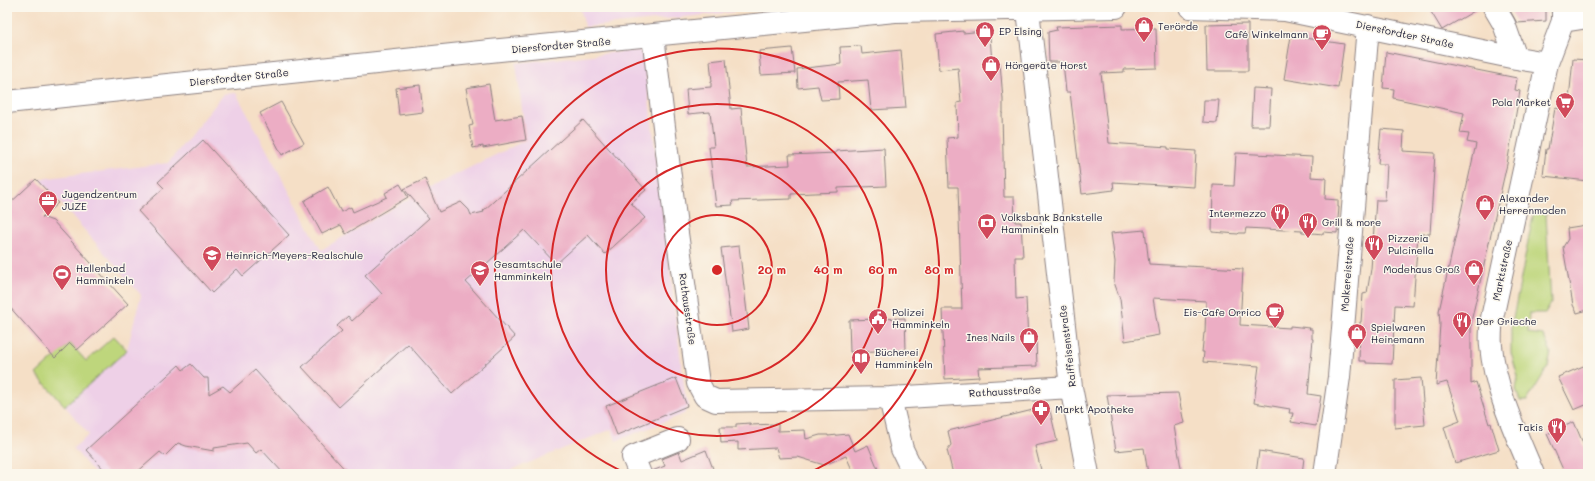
<svg xmlns="http://www.w3.org/2000/svg" width="1595" height="481" font-family="Mali,sans-serif">
<style>
.built{fill:#eed0e7}
.green{fill:#bed67b;stroke:#707c5b}
.building{fill:#ecadc4}
.lines{fill:none;stroke-linecap:round;stroke-linejoin:round}
.street-casing{stroke:#8c8080;stroke-width:24}
.street{stroke:#fff;stroke-width:22}
.ring{fill:none;stroke:#d62828;stroke-width:2}
.labels{text-anchor:middle;dominant-baseline:central;stroke-width:3;stroke-linejoin:round;paint-order:stroke}
.poi-label{font-size:10px;fill:#22223b;stroke:#fbf7ec;text-anchor:start}
.street-label{font-size:10px;fill:#22223b;stroke:#fbf7ec}
.centre{fill:#d62828;stroke:#fbf7ec;stroke-width:2}
.ring-label{font-size:12px;text-anchor:middle;font-weight:bold;fill:#d62828;stroke:#fbf7ec;stroke-width:3;stroke-linejoin:round;paint-order:stroke}
</style>
<rect width="100%" height="100%" fill="#fbf7ec"/>
<filter id="ink" filterUnits="userSpaceOnUse"><feTurbulence type="fractalNoise" baseFrequency=".025" numOctaves="2"/><feDisplacementMap in="SourceGraphic" scale="8" xChannelSelector="R" yChannelSelector="G"/><feConvolveMatrix kernelMatrix="1 2 1 2 8 2 1 2 1" color-interpolation-filters="sRGB"/></filter>
<filter id="wash" filterUnits="userSpaceOnUse"><feTurbulence type="fractalNoise" baseFrequency=".012" numOctaves="4" result="noise"/><feDisplacementMap in="SourceGraphic" scale="16" xChannelSelector="R" yChannelSelector="G"/><feGaussianBlur stdDeviation="0.9" result="paint"/><feColorMatrix in="noise" values="0 0 0 0 0 0 0 0 0 0 0 0 0 0 0 0 0 1.4 0 .05"/><feComposite in="paint" operator="in"/></filter>
<g filter="url(#wash)">
<rect width="100%" height="100%" fill="#f5dfc6"/>
<path class="built" d="M580,7H732L734,12L585,27Z
M639,50L644,58L685,394L689,404L684,414L616,441L612,429L501,474H95L73,448L89,435L65,406L127,350L141,295L40,179L168,163L224,94L236,93L321,250L420,192L526,140L516,63Z"/>
<path class="green" d="M1534,211L1546,215L1551,303L1545,313H1529L1528,333L1543,335L1551,352L1548,367L1527,401H1520L1516,390L1518,377L1511,353V329Z
M114,336L127,350L65,406L36,374L70,343L86,361Z"/>
<g id="blocks">
<path class="building" d="M1428,7H1481L1442,30Z
M1508,7H1546V21L1517,23Z
M1248,24V71H1207L1206,25Z
M1122,25V29L1156,28L1157,68L1124,69V72L1101,73L1109,143L1168,147V149L1196,151L1194,187L1113,182L1114,190L1082,194L1070,92H1066L1063,62H1049L1048,32L1057,30L1056,27Z
M963,31V33L984,31L990,36L992,63H1000L1003,99V113H1002L1004,197H1014L1015,222H1021L1023,257H1015L1016,299L1026,298L1028,342L1036,341L1037,366L978,368L979,377L945,379L942,309H962L958,187H949L947,138L958,137L957,103L961,102L958,68L939,70L936,34Z
M1291,36L1344,44L1338,88L1284,79Z
M861,46L862,54L901,50L906,108L871,110L868,80L838,82L839,99L821,100L818,86L798,88L797,69L841,64L840,47Z
M792,48L795,73L761,75L759,51Z
M1386,52L1517,78L1515,90L1520,91L1507,164L1471,322V384L1476,382L1489,424L1491,423L1499,450L1455,463L1444,427L1460,421L1447,382L1436,385L1440,324L1439,311L1476,144L1467,142L1469,134L1460,133L1464,113L1393,98L1394,89L1383,88Z
M726,59L731,109L741,108L747,167L790,165L789,155L836,153V151L884,148L886,186L838,188V192L791,194V199L732,201L733,205L716,206L709,147H714L710,112L688,114L686,89L711,87V82H712L710,61Z
M1573,59L1588,60V181L1543,176L1546,149H1548L1555,108L1568,110Z
M489,84L495,120L522,116L526,140L483,148V146L473,148L469,126L473,125L466,88Z
M420,85L423,112L399,115L396,88Z
M1253,88L1271,89L1269,126H1251Z
M1204,100H1219L1217,123L1203,122Z
M281,102L304,143L282,155L260,113Z
M583,120L646,190L631,203L645,218L605,254L588,235L556,264L524,230L466,282L515,337L452,394L408,344L339,407L302,367L342,331L337,326L348,316L352,321L382,294L365,275L429,218L404,189L425,179L439,212L461,202L469,210L471,215L484,212L483,211Z
M1381,129L1404,131L1403,151L1435,153L1430,234H1418L1413,306L1395,305L1392,364L1366,363V361H1359L1360,322H1361L1363,294L1367,293L1371,269L1376,200H1385L1387,164H1378Z
M203,140L289,235L243,276L237,269L212,293L138,211L164,188L158,182Z
M1236,153L1312,157L1311,177L1326,178L1325,199L1338,200V207H1339L1337,233L1323,232V234L1302,232V231L1246,228L1245,233H1239L1238,234L1212,232L1213,185L1234,186Z
M36,179L58,203L42,217L53,221L128,304L77,350L70,343L55,358L7,304V206Z
M400,184L408,197L346,234L341,225L322,234L304,201L328,187L341,212L351,207L353,212L387,197L385,193Z
M1586,225L1588,240V310L1577,313L1573,305L1563,247L1568,239L1567,228Z
M1145,230L1149,264L1243,269L1240,325L1290,328V326L1310,328L1309,329H1312V339H1313L1308,394L1321,396L1316,426L1291,422L1293,413H1289L1290,409L1254,403L1259,366L1203,362L1204,352H1202L1204,333H1205L1206,301L1153,298L1159,335L1125,341L1120,299L1114,282L1115,262L1111,233Z
M739,246L749,329L732,332L721,248Z
M905,318L906,350L850,352L849,320Z
M191,364L204,378H208L209,394L223,386L230,392L255,370L349,474H284L261,449L256,453L247,443L214,448V451L186,446L178,443L165,456L160,452L135,474H108L86,450L179,365L183,370Z
M1588,364V404L1574,410L1558,377Z
M676,378L687,406L617,435L606,406Z
M1421,378L1425,425L1395,428V380Z
M1178,393L1184,423L1174,426L1182,474H1148L1144,448L1116,451L1107,395Z
M1049,406L1057,441L1035,446L1042,474H953L947,450L951,445L948,431Z
M1574,422L1588,455V474H1565L1547,434Z
M750,423V425L778,424V431L805,430L806,439L820,435H828V436L848,434L855,451L868,445L880,474H854L846,456L824,465L798,457L779,458L776,448L738,450V442L721,443L720,427H736V424Z
M706,450L715,474H652V471L665,466L662,459L679,452L682,460Z
M1259,451L1304,458L1302,474H1256Z"/>
</g>
</g>
<g filter="url(#ink)">
<use href="#blocks" fill-opacity="0" stroke="#8c8080" stroke-width="1"/>
<g class="lines">
<defs>
<path id="street" d="M1190,7L1285,10L1516,58L1547,63
M1494,7L1504,24L1516,58
M1028,10L1071,387L1088,474
M1563,21L1588,17
M653,36L676,226L698,383L705,396L716,401L890,398L1071,387
M7,102L490,51L895,11L1116,7
M890,398L902,449L914,474
M640,474L633,457L678,439
M1325,474L1339,377L1368,26
M1533,474C1516,433 1495,390 1491,346C1490,337 1491,327 1492,318L1547,63L1563,21V7"/>
</defs>
<use href="#street" class="street-casing"/>
<use href="#street" class="street"/>
</g>
</g>
<g class="ring">
<circle cx="717" cy="270" r="55"/>
<circle cx="717" cy="270" r="111"/>
<circle cx="717" cy="270" r="166"/>
<path d="M628 474A222 222 0 1 1 806 474"/>
</g>
<defs>
<symbol id="shop-pin" viewBox="-11 -11 22 30"><path d="M0 17L-7.5 6A9.5 9.5 0 1 1 7.5 6Z" fill="#d1495b" stroke="#fbf7ec"/><path d="M-5-2.5h2.3a2.7 3.5 0 0 1 5.4 0H5L5.5 6h-11ZM-1.5-2.5h3a1.5 2.3 0 0 0-3 0Z" fill="#fff"/></symbol>
<symbol id="cafe-pin" viewBox="-11 -11 22 30"><path d="M0 17L-7.5 6A9.5 9.5 0 1 1 7.5 6Z" fill="#d1495b" stroke="#fbf7ec"/><path d="M-5.5-4.5H6V0H3Q3 3.5 0 3.5H-2.5Q-5.5 3.5-5.5 0ZM3-3.2v2h1.7v-2ZM-6 4.5H4V6H-6Z" fill="#fff"/></symbol>
<symbol id="supermarket-pin" viewBox="-11 -11 22 30"><path d="M0 17L-7.5 6A9.5 9.5 0 1 1 7.5 6Z" fill="#d1495b" stroke="#fbf7ec"/><path d="M-6-5.5h2.5l.6 2H6L4.5 2H-2.5L-4.4-4H-6ZM-1.5 3.2a1.3 1.3 0 1 0 .1 0ZM3 3.2a1.3 1.3 0 1 0 .1 0Z" fill="#fff"/></symbol>
<symbol id="office-pin" viewBox="-11 -11 22 30"><path d="M0 17L-7.5 6A9.5 9.5 0 1 1 7.5 6Z" fill="#d1495b" stroke="#fbf7ec"/><path d="M-6-3h4V-5.5h4V-3h4V5H-6ZM-1-4.5V-3h2v-1.5ZM-6 0V1H6V0Z" fill="#fff"/></symbol>
<symbol id="restaurant-pin" viewBox="-11 -11 22 30"><path d="M0 17L-7.5 6A9.5 9.5 0 1 1 7.5 6Z" fill="#d1495b" stroke="#fbf7ec"/><path d="M-5-6h1v4h1v-4h1v4h1v-4h1v5L-1.5 .5V6h-2V.5L-5-1ZM5-6V6H3V1.5H1.5Q1.5-4 5-6Z" fill="#fff"/></symbol>
<symbol id="bank-pin" viewBox="-11 -11 22 30"><path d="M0 17L-7.5 6A9.5 9.5 0 1 1 7.5 6Z" fill="#d1495b" stroke="#fbf7ec"/><path d="M-6-4H6V4H-6ZM0-2.3a2.3 2.3 0 1 0 0 4.6a2.3 2.3 0 1 0 0-4.6Z" fill="#fff"/></symbol>
<symbol id="school-pin" viewBox="-11 -11 22 30"><path d="M0 17L-7.5 6A9.5 9.5 0 1 1 7.5 6Z" fill="#d1495b" stroke="#fbf7ec"/><path d="M0-5L7-2L0 1L-7-2ZM-4 1L0 2.5L4 1V4Q0 6-4 4Z" fill="#fff"/></symbol>
<symbol id="stadium-pin" viewBox="-11 -11 22 30"><path d="M0 17L-7.5 6A9.5 9.5 0 1 1 7.5 6Z" fill="#d1495b" stroke="#fbf7ec"/><path d="M0-5a6.5 5 0 1 0 0 10a6.5 5 0 1 0 0-10ZM-3.5-1.8h7v3.6h-7Z" fill="#fff"/></symbol>
<symbol id="civic-pin" viewBox="-11 -11 22 30"><path d="M0 17L-7.5 6A9.5 9.5 0 1 1 7.5 6Z" fill="#d1495b" stroke="#fbf7ec"/><path d="M-.6-6.5H3V-4.5H.6V-3L4-1V1h2V6H-6V1h2V-1L-.6-3ZM-1.2 2.5V6h2.4V2.5Z" fill="#fff"/></symbol>
<symbol id="library-pin" viewBox="-11 -11 22 30"><path d="M0 17L-7.5 6A9.5 9.5 0 1 1 7.5 6Z" fill="#d1495b" stroke="#fbf7ec"/><path d="M-6-4Q-3-5.5-.7-3.5V5Q-3 3-6 4ZM6-4Q3-5.5 .7-3.5V5Q3 3 6 4Z" fill="#fff"/></symbol>
<symbol id="pharmacy-pin" viewBox="-11 -11 22 30"><path d="M0 17L-7.5 6A9.5 9.5 0 1 1 7.5 6Z" fill="#d1495b" stroke="#fbf7ec"/><path d="M-2-6h4v4h4v4h-4v4h-4v-4h-4v-4h4Z" fill="#fff"/></symbol>
</defs>
<g fill-rule="evenodd">
<use href="#shop-pin" x="1133" y="15" width="22" height="30"/>
<use href="#shop-pin" x="974" y="20" width="22" height="30"/>
<use href="#cafe-pin" x="1311" y="23" width="22" height="30"/>
<use href="#shop-pin" x="980" y="54" width="22" height="30"/>
<use href="#supermarket-pin" x="1554" y="91" width="22" height="30"/>
<use href="#office-pin" x="37" y="189" width="22" height="30"/>
<use href="#shop-pin" x="1474" y="193" width="22" height="30"/>
<use href="#restaurant-pin" x="1269" y="202" width="22" height="30"/>
<use href="#restaurant-pin" x="1297" y="211" width="22" height="30"/>
<use href="#bank-pin" x="976" y="212" width="22" height="30"/>
<use href="#restaurant-pin" x="1363" y="233" width="22" height="30"/>
<use href="#school-pin" x="201" y="244" width="22" height="30"/>
<use href="#shop-pin" x="1463" y="258" width="22" height="30"/>
<use href="#school-pin" x="469" y="259" width="22" height="30"/>
<use href="#stadium-pin" x="51" y="263" width="22" height="30"/>
<use href="#cafe-pin" x="1264" y="301" width="22" height="30"/>
<use href="#civic-pin" x="867" y="307" width="22" height="30"/>
<use href="#restaurant-pin" x="1451" y="310" width="22" height="30"/>
<use href="#shop-pin" x="1346" y="322" width="22" height="30"/>
<use href="#shop-pin" x="1018" y="326" width="22" height="30"/>
<use href="#library-pin" x="850" y="347" width="22" height="30"/>
<use href="#pharmacy-pin" x="1030" y="398" width="22" height="30"/>
<use href="#restaurant-pin" x="1546" y="416" width="22" height="30"/>
</g>
<g class="labels">
<g class="poi-label">
<text x="1158" y="26">Terörde</text>
<text x="999" y="31">EP Elsing</text>
<text x="1308" y="34" text-anchor="end">Café Winkelmann</text>
<text x="1005" y="65">Hörgeräte Horst</text>
<text x="1551" y="102" text-anchor="end">Pola Market</text>
<text x="62" y="194">Jugendzentrum<tspan x="62" dy="12">JUZE</tspan></text>
<text x="1499" y="198">Alexander<tspan x="1499" dy="12">Herrenmoden</tspan></text>
<text x="1266" y="213" text-anchor="end">Intermezzo</text>
<text x="1001" y="217">Volksbank Bankstelle<tspan x="1001" dy="12">Hamminkeln</tspan></text>
<text x="1322" y="222">Grill &amp; more</text>
<text x="1388" y="238">Pizzeria<tspan x="1388" dy="12">Pulcinella</tspan></text>
<text x="226" y="255">Heinrich-Meyers-Realschule</text>
<text x="494" y="264">Gesamtschule<tspan x="494" dy="12">Hamminkeln</tspan></text>
<text x="76" y="268">Hallenbad<tspan x="76" dy="12">Hamminkeln</tspan></text>
<text x="1460" y="269" text-anchor="end">Modehaus Groß</text>
<text x="892" y="312">Polizei<tspan x="892" dy="12">Hamminkeln</tspan></text>
<text x="1261" y="312" text-anchor="end">Eis-Cafe Orrico</text>
<text x="1476" y="321">Der Grieche</text>
<text x="1371" y="327">Spielwaren<tspan x="1371" dy="12">Heinemann</tspan></text>
<text x="1015" y="337" text-anchor="end">Ines Nails</text>
<text x="875" y="352">Bücherei<tspan x="875" dy="12">Hamminkeln</tspan></text>
<text x="1055" y="409">Markt Apotheke</text>
<text x="1543" y="427" text-anchor="end">Takis</text>
</g>
<g class="street-label">
<text transform="translate(1405 34) rotate(12)">Diersfordter Straße</text>
<text transform="translate(561 45) rotate(-5)">Diersfordter Straße</text>
<text transform="translate(239 77) rotate(-6)">Diersfordter Straße</text>
<text transform="translate(1502 270) rotate(-78)">Marktstraße</text>
<text transform="translate(1347 274) rotate(-86)">Molkereistraße</text>
<text transform="translate(688 309) rotate(82)">Rathausstraße</text>
<text transform="translate(1067 346) rotate(-97)">Raiffeisenstraße</text>
<text transform="translate(1005 391) rotate(-3)">Rathausstraße</text>
</g>
</g>
<circle cx="717" cy="270" r="6" class="centre"/>
<g class="ring-label">
<text x="772" y="274">20 m</text>
<text x="828" y="274">40 m</text>
<text x="883" y="274">60 m</text>
<text x="939" y="274">80 m</text>
</g>
<rect width="1595" height="481" fill="none" stroke="#fbf7ec" stroke-width="24"/>
</svg>
